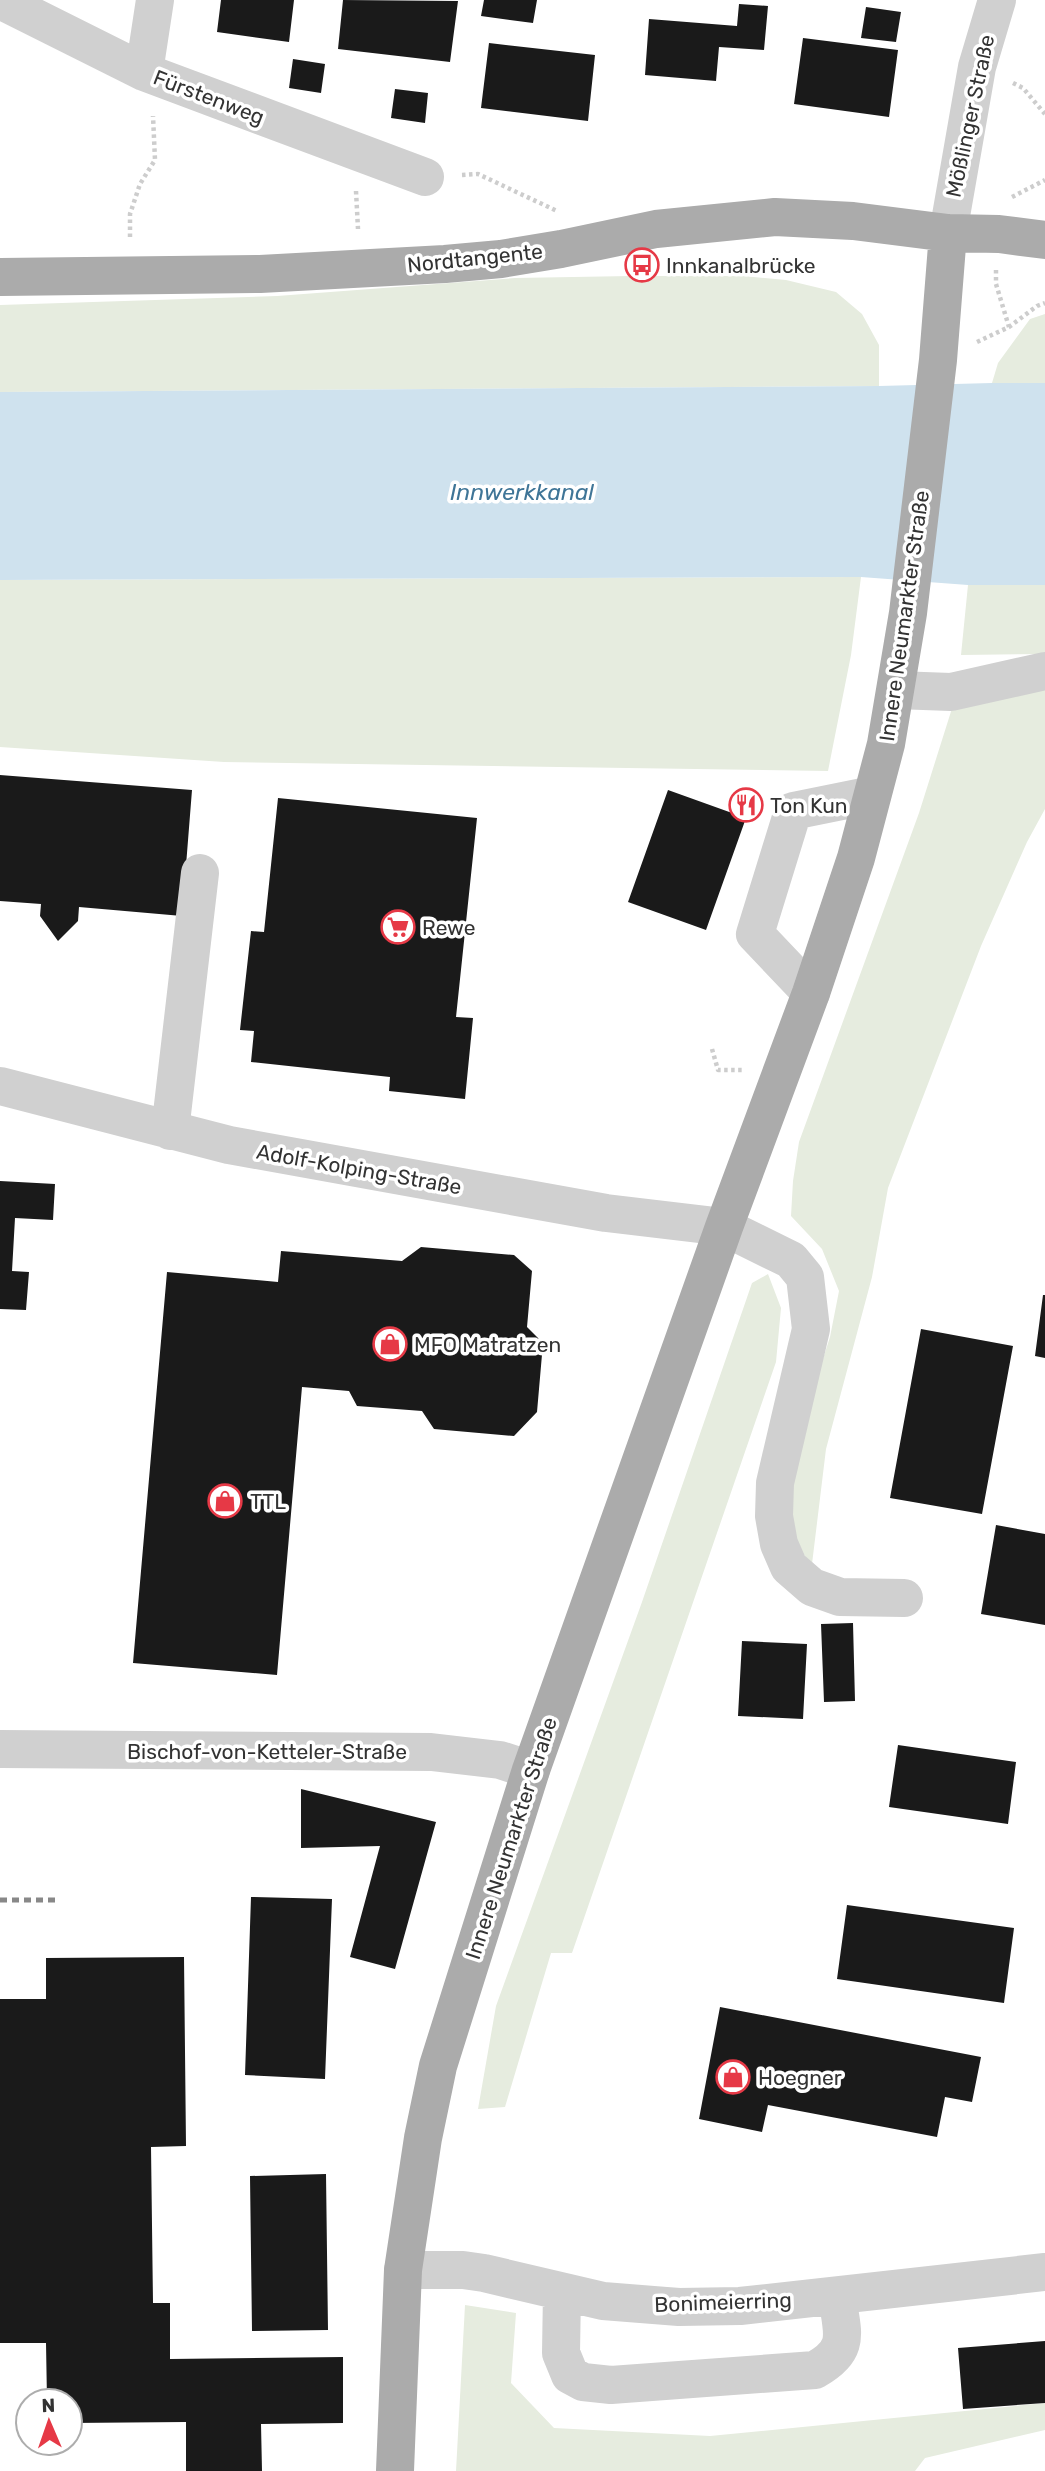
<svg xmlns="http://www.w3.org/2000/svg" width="1045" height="2471" font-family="Rubik,sans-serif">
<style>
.green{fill:#e6ecdf}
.water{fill:#cfe2ee}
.building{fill:#1a1a1a}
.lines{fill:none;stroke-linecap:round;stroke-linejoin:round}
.path{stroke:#cdcdcd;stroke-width:4.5;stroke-dasharray:3.5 3.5;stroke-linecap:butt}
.minor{stroke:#d0d0d0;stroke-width:38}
.major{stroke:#ababab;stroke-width:38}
.rail{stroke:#888;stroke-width:5;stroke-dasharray:7 5;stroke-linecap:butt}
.labels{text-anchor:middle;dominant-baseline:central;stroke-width:7;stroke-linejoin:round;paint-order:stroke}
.street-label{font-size:21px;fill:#333;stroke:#fff}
.poi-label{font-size:21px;fill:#333;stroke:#fff;text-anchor:start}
.water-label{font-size:23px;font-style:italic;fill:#3f7597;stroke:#fff}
</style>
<rect width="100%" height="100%" fill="#fff"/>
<path class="green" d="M631,276H743L786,280L836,292L862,314L879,345V386L0,392V305L277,296L515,278Z
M1045,314V383H992L998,363L1030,319Z
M861,577L851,655L828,771L224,762L0,747V580Z
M968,585H1045V654L961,655Z
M1045,674V809L1027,842L981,946L888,1188L872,1277L826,1449L812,1564L790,1539L795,1445L830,1337L839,1291L822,1249L791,1216L793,1181L799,1142L919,813L954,702Z
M768,1274L781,1308L776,1362L572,1953H551L505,2107L478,2109L496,2006L642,1602L752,1283Z
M465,2305L516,2313L511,2383L554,2428L710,2436L1045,2403V2430L925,2458L915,2471H456Z"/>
<path class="water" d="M992,383H1045V585H968L861,577L0,580V392L879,386Z"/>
<path class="building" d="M221,0H294L289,42L217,32Z
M343,0L458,1L450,62L338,49Z
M484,0H537L533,23L481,16Z
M739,4L768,6L764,50L719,47L716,81L645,75L649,19L737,26Z
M866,7L901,12L896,42L861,38Z
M803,38L898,50L889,117L794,104Z
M489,43L595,55L588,121L481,108Z
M293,59L325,64L321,93L289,88Z
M395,89L428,93L425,123L391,118Z
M0,775L192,790L182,916L79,907L78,921L58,941L40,916L41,904L0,901Z
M668,790L746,818L706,930L628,902Z
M278,798L477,818L456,1017L473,1018L465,1099L389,1091L390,1077L251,1062L254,1031L240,1030L251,931L264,932Z
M0,1181L55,1184L53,1220L15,1218L12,1271L29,1272L26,1310L0,1309Z
M421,1247L514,1255L532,1271L527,1327L543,1343L537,1412L514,1436L434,1429L422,1411L357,1406L349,1391L302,1387L277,1675L133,1663L167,1272L278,1282L281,1251L402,1261Z
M1043,1295H1045V1358L1035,1356Z
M921,1329L1013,1346L982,1514L890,1498Z
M996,1525L1045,1534V1625L981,1614Z
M853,1623L855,1701L824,1702L821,1624Z
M742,1641L807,1644L803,1719L738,1716Z
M898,1745L1016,1762L1008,1824L889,1807Z
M301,1789L436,1822L395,1969L350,1957L380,1846L301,1848Z
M251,1897L332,1899L325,2079L245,2075Z
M847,1905L1014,1928L1004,2003L837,1979Z
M184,1957L186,2146L151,2147L153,2303H170V2359L343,2357V2423L261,2424L262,2471H186V2422L70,2423V2401H47L46,2343H0V1999H46V1958Z
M720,2007L981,2057L972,2102L945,2097L937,2137L768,2105L762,2132L699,2119Z
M326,2174L328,2330L252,2331L250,2176Z
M1045,2341V2403L963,2409L958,2348Z"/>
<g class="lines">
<path class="path" d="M1013,83L1023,88L1045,114
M462,175L478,174L557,211
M356,191L358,229
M1012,197L1045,180
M130,237V214L140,184L155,160L153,116
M996,270V284L1009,327
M977,342L1009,327L1037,306L1045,303
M712,1049L718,1070H744"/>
<path class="minor" d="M0,0L144,72L425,177
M144,72L155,0
M948,233L977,67L997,0
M896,690L951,692L1045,671
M811,993L755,934L793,811L872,795
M0,1086L229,1145L606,1213L724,1227L791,1260L805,1277L811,1329L775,1483L774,1516L779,1544L789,1567L812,1587L840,1597L904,1598
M170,1131L200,873
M0,1749L431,1752L500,1760L531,1770
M403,2270H463L484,2273L603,2301L679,2307L740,2306L1045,2272
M562,2292L561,2353L570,2375L583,2382L611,2385L815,2370C852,2349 842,2333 837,2296"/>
<path class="major" d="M0,277L260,274L445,264L501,259L561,249L656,229L775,217L853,221L948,233L999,234L1045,240
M395,2471L403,2270L423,2138L438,2066L531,1770L724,1227L811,993L856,858L886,744L908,613L938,360L948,233"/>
<path class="rail" d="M0,1900H58"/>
</g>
<defs>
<symbol id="bus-ring" viewBox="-11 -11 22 22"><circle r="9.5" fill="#fff" stroke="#e63946" stroke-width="1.5"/><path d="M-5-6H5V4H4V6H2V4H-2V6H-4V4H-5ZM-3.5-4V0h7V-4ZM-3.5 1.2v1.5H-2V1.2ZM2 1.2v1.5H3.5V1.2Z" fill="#e63946"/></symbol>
<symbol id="restaurant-ring" viewBox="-11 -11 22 22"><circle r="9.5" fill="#fff" stroke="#e63946" stroke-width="1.5"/><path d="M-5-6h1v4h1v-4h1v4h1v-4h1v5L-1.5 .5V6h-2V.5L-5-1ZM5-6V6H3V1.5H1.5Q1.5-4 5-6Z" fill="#e63946"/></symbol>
<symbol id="supermarket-ring" viewBox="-11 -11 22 22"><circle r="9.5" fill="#fff" stroke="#e63946" stroke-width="1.5"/><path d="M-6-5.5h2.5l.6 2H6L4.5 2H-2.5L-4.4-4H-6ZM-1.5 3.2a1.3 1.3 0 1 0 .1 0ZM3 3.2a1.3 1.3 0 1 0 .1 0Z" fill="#e63946"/></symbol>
<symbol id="shop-ring" viewBox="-11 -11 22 22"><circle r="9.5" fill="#fff" stroke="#e63946" stroke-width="1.5"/><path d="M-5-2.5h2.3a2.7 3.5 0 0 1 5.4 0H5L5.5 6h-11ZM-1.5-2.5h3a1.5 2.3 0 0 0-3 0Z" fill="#e63946"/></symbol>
</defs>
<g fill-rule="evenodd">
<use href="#bus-ring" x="623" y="246" width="38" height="38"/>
<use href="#restaurant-ring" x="727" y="786" width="38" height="38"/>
<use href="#supermarket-ring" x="379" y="908" width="38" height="38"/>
<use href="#shop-ring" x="371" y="1325" width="38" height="38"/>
<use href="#shop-ring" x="206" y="1482" width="38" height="38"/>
<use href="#shop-ring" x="714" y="2058" width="38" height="38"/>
</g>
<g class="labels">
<g class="street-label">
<text transform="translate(209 97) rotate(21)">Fürstenweg</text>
<text transform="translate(970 116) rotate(-78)">Mößlinger Straße</text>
<text transform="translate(475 258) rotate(-6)">Nordtangente</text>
<text transform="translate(904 616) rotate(-82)">Innere Neumarkter Straße</text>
<text transform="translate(359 1169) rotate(10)">Adolf-Kolping-Straße</text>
<text x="267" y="1751">Bischof-von-Ketteler-Straße</text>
<text transform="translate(511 1838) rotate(-72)">Innere Neumarkter Straße</text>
<text transform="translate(723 2302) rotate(-2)">Bonimeierring</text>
</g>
<g class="poi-label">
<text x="666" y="265">Innkanalbrücke</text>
<text x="770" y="805">Ton Kun</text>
<text x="422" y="927">Rewe</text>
<text x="414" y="1344">MFO Matratzen</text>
<text x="250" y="1501">TTL</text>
<text x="758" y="2077">Hoegner</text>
</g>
<g class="water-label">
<text x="522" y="492">Innwerkkanal</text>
</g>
</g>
<g transform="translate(49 2422) rotate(358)"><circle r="33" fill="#ffffff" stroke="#adadad" stroke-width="2"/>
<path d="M0-5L12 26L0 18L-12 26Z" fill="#e63946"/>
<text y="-10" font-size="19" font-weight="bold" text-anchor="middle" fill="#333333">N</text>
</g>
</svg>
